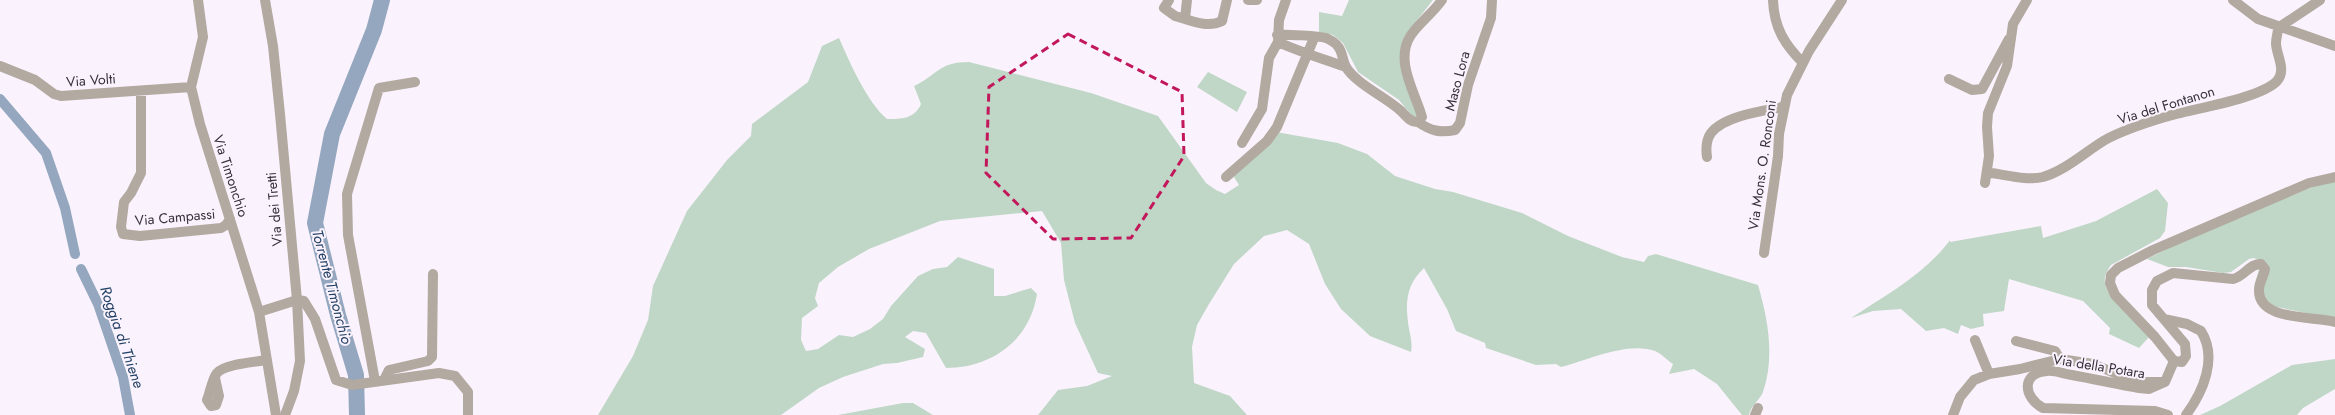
<svg xmlns="http://www.w3.org/2000/svg" width="2335" height="415" font-family="Jost,sans-serif">
<style>
.green{fill:#c0d7c7}
.lines{fill:none;stroke-linecap:round;stroke-linejoin:round}
.canal{stroke:#94a7bf;stroke-width:10}
.river{stroke:#94a7bf;stroke-width:16}
.minor{stroke:#b2a9a0;stroke-width:10}
.tertiary{stroke:#b2a9a0;stroke-width:10}
.marked{fill:none;stroke:#c2185b;stroke-width:3;stroke-dasharray:8 5;stroke-linejoin:round}
.labels{text-anchor:middle;dominant-baseline:central;stroke-width:4;stroke-linejoin:round;paint-order:stroke}
.street-label{font-size:14px;fill:#37313a;stroke:#faf3fd}
.water-label{font-size:15px;font-style:italic;fill:#234064;stroke:#faf3fd}
</style>
<rect width="100%" height="100%" fill="#faf3fd"/>
<path class="green" d="M1349,0H1433L1404,37L1419,117H1413L1399,100L1358,72L1343,43L1333,35L1319,32V12L1342,16Z
M839,38C850,63 867,102 887,119C902,119 914,119 921,104L914,86C938,75 938,62 969,62L1091,93L1158,116L1206,183L1216,190L1225,194L1239,185L1234,177L1236,171L1276,132L1338,143L1367,154L1395,176L1435,189L1453,192L1522,213L1568,236L1622,257L1644,262L1648,256L1656,254L1758,285C1768,319 1775,357 1763,392C1760,400 1751,405 1749,415H1742L1717,384L1694,369L1669,374L1673,364C1667,360 1662,354 1655,351C1628,341 1588,360 1561,367L1556,364L1536,365L1486,348L1485,343L1456,331L1447,309L1424,268C1408,283 1405,299 1408,322C1409,333 1413,340 1411,352L1370,336L1341,309L1325,284L1309,244L1287,230L1264,236L1234,264L1209,304L1197,325L1192,347L1194,383L1230,396L1247,415H1038L1058,390L1087,386L1112,376L1098,373L1075,323L1064,280L1061,243L1042,211L940,221L869,249L838,267L819,283L815,298L818,306L802,318L801,340L806,351L818,349L839,335L853,337L870,329L883,319L891,306L918,276L933,269L947,267L958,257L994,269V296H1005L1031,288L1037,294C1030,340 992,368 946,368L926,333L913,331L905,337L925,349L923,357L897,363L883,364L843,377L819,388L781,415H598L633,356L648,320L653,286L687,211L727,160L751,136L752,124L808,82L822,46Z
M1208,72L1247,92L1237,112L1197,87Z
M2335,178V319L2267,305L2255,284L2259,269L2258,260L2254,258L2249,259L2231,272L2223,273L2186,267H2168L2147,259L2175,245L2176,241Z
M2157,189L2168,203L2165,231L2160,238L2111,265C2107,271 2104,276 2105,283C2107,296 2140,325 2150,336L2139,348L2109,334L2110,328L2083,301L2009,279L2004,311L1983,314L1984,326L1971,329L1961,325L1958,334L1944,328L1926,331L1901,309L1873,311L1851,318C1886,295 1925,274 1950,240V242L2041,226L2043,238L2096,221Z
M2335,359V389L2303,408L2297,415H2200L2220,406L2292,365Z
M903,403H913L933,415H838Z"/>
<g class="lines">
<path class="canal" d="M0,99L46,153L65,208L75,254
M81,269L98,304L123,377L130,415"/>
<path class="river" d="M357,415L356,375L338,315L315,223L332,134L374,30L382,0"/>
<path class="minor" d="M198,0L203,37L191,87L200,124L259,312L276,415
M1169,0L1164,8L1175,16L1185,19
M1187,0L1185,19C1197,23 1210,27 1222,21L1227,0
M1248,0H1257
M1286,0L1279,20L1278,42C1300,52 1323,59 1346,67
M1773,0C1774,27 1784,44 1803,63
M2233,0L2258,19L2335,46
M1277,35C1285,34 1319,36 1326,38C1345,46 1340,56 1346,67C1355,83 1387,98 1401,111C1406,116 1411,123 1418,122L1422,117C1415,92 1394,60 1411,35C1420,22 1433,13 1442,0
M0,66L35,80L54,94L61,96L191,87
M1949,79L1972,90L1982,89L2009,39
M141,91V173L131,193L124,202L121,227L123,234L140,236L221,228L226,225L230,219
M1418,122C1431,131 1440,133 1455,130L1460,123L1468,85L1491,18L1492,0
M1242,143L1262,109L1269,58L1278,42
M1707,157C1706,150 1706,140 1711,133C1724,116 1762,111 1783,107
M1991,173C2007,175 2027,181 2043,177C2066,170 2085,152 2105,140C2123,130 2145,123 2165,117C2191,109 2260,99 2277,81C2287,70 2276,55 2276,43C2276,38 2278,33 2278,28L2320,0
M1226,177L1267,141L1277,127L1314,38
M1985,183L1989,156L1987,127L1988,113L2007,66L2013,24L2027,0
M1764,253L1778,156L1779,134L1787,95L1809,51L1842,0
M259,312L297,300L304,301L315,319L336,380L352,385L439,373L455,376L468,392V415
M2164,319L2187,324L2201,331C2218,358 2203,392 2186,415
M1975,340L1989,374
M2016,341L2055,351L2060,359
M2174,361L2182,362L2186,356L2185,344L2152,305V290L2157,281L2173,273L2233,279C2244,277 2250,263 2261,264L2265,269C2264,276 2259,282 2259,290C2258,321 2313,316 2335,322
M215,378L219,396L216,405L211,406L207,400C210,393 212,379 217,373C224,364 255,362 267,360
M384,380L389,370L428,361L432,357L433,274
M375,381L348,235L347,194L379,88L415,82
M1755,415L1758,408
M1953,415L1960,397L1974,380L1989,374L2020,369L2060,359L2093,364L2136,382H2163"/>
<path class="tertiary" d="M265,0L273,46L280,114L297,300L300,361L294,391L285,415
M2168,415L2155,411L2043,408C2023,397 2021,373 2047,371C2055,370 2064,374 2072,375C2094,379 2117,384 2139,388L2149,389L2165,382L2174,361L2155,337L2115,295L2110,283L2111,275L2118,268L2153,250L2309,183L2335,177"/>
</g>
<path class="marked" d="M1068,34L1182,92L1184,156L1131,238L1053,239L986,173L989,87Z"/>
<g class="labels">
<g class="street-label">
<text transform="translate(91 80) rotate(-4)">Via Volti</text>
<text transform="translate(1457 81) rotate(-75)">Maso Lora</text>
<text transform="translate(2166 105) rotate(-17)">Via del Fontanon</text>
<text transform="translate(1762 165) rotate(-82)">Via Mons. O. Ronconi</text>
<text transform="translate(231 176) rotate(72)">Via Timonchio</text>
<text transform="translate(274 209) rotate(-95)">Via dei Tretti</text>
<text transform="translate(175 217) rotate(-5)">Via Campassi</text>
<text transform="translate(2099 366) rotate(9)">Via della Potara</text>
</g>
<g class="water-label">
<text transform="translate(332 287) rotate(75)">Torrente Timonchio</text>
<text transform="translate(122 337) rotate(71)">Roggia di Thiene</text>
</g>
</g>
</svg>
